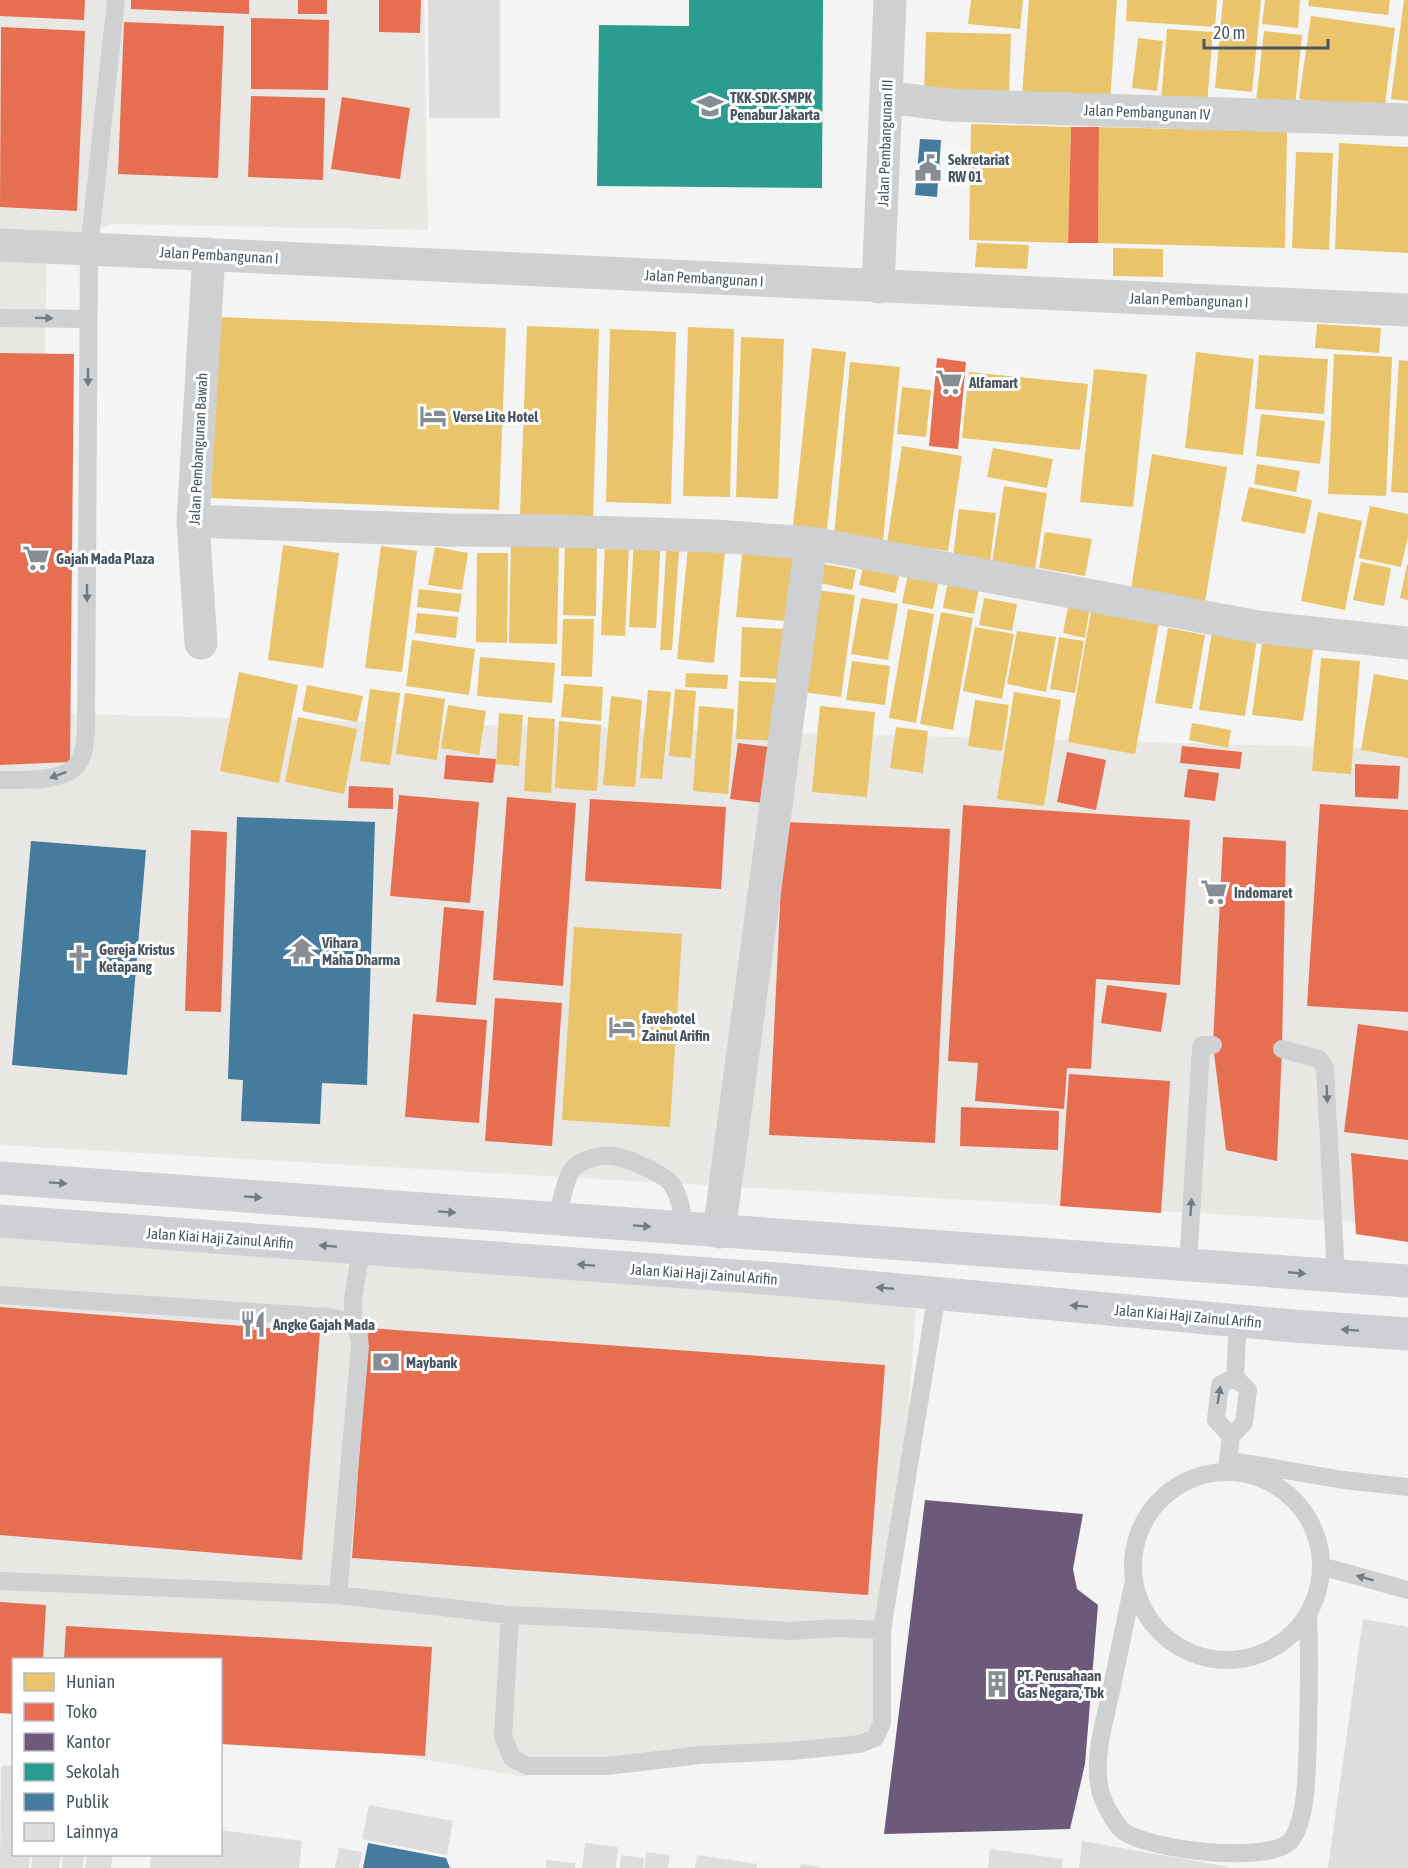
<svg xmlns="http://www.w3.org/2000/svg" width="1408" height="1868" font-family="'Asap Condensed',sans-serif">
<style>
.commercial{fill:#e8e7e3}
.homes{fill:#e9c46a}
.shops{fill:#e76f51}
.offices{fill:#6d597a}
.schools{fill:#2a9d8f}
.public{fill:#457b9d}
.building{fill:#ddddde}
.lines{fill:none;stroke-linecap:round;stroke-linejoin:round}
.service{stroke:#ced0d2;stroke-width:18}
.minor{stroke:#ced0d2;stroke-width:33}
.secondary{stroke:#ced0d4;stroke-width:33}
.oneway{fill:#727b83}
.oneway2{fill:#727b84}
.labels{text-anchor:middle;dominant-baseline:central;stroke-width:6;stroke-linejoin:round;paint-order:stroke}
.poi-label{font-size:15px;font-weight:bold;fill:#4a5661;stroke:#fff;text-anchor:start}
.street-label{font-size:15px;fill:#4a5661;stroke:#fff}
</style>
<rect width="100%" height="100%" fill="#f4f4f4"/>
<path class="commercial" d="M0,0H424L428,230L113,224L47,243L38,713L1408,749V1225L0,1145Z
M0,1216L918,1281L884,1739L521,1776L221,1725L220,1660H14L13,1714H0Z"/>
<path class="homes" d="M971,0H1023L1020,29L968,24Z
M1029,0H1117L1110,102L1022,96Z
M1127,0H1217L1215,27L1126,21Z
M1223,0H1261L1252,92L1215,88Z
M1265,0H1300L1298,28L1262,24Z
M1309,0H1390L1388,15L1308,6Z
M1404,0H1408V101L1391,99Z
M1311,16L1395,28L1384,112L1299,99Z
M1167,29L1213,32L1207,104L1161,100Z
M1264,31L1302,35L1295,106L1256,102Z
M926,32L1011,34L1009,97L924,94Z
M1138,38L1163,41L1157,91L1132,88Z
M971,124L1071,127L1068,243L969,240Z
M1099,127L1287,132L1285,248L1098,243Z
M1339,143L1408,147V253L1335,249Z
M1296,152L1333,153L1329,250L1292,248Z
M977,243L1029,245L1027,269L975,267Z
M1113,248L1163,249V277L1113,276Z
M218,317L506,328L499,510L211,498Z
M1317,324L1381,328L1379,353L1315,348Z
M527,326L599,329L593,518L520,515Z
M688,327L734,329L730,497L683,496Z
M610,329L676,332L671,504L606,502Z
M741,337L784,339L778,499L736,497Z
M812,348L846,352L827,530L793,526Z
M1196,352L1254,359L1243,455L1185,448Z
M1334,354L1392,357L1386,496L1328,494Z
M1259,355L1328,359L1324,414L1255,409Z
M1399,360L1408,361V493L1391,492Z
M850,362L900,367L883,541L834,536Z
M1094,369L1147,374L1133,507L1080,502Z
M969,372L1088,384L1080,450L962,438Z
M902,387L931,390L926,437L897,434Z
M1261,414L1325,421L1320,464L1256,456Z
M902,446L962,456L948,551L887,542Z
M993,448L1053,459L1047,488L987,477Z
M1152,454L1227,467L1205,602L1131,589Z
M1257,464L1300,471L1296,492L1254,484Z
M1004,486L1047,493L1035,570L992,563Z
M1249,487L1312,500L1305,534L1241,521Z
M1370,506L1408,514V537L1401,567L1359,558Z
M959,509L996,513L989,570L952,565Z
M1318,512L1362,521L1345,610L1301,601Z
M1045,532L1092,539L1085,576L1039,568Z
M511,537L559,538L557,644L509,643Z
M689,537L726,541L714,663L677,659Z
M667,538L680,539L672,650H660Z
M634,539L661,540L656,628L629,627Z
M565,543L597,544L596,616L563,615Z
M743,544L794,550L786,621L736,617Z
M283,545L339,553L323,668L268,660Z
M381,546L417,551L402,672L365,668Z
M605,546L629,547L625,636L601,635Z
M435,547L468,553L462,590L428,585Z
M477,553H508L507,643L476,642Z
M1361,562L1391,568L1384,606L1353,600Z
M818,563L856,570L852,590L815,582Z
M1407,565H1408V600L1400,598Z
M863,567L899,576L895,593L859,585Z
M908,574L939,580L933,609L902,603Z
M948,581L979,587L974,614L943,608Z
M419,589L462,594L459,612L417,607Z
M809,589L855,595L841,697L795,691Z
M861,598L898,604L888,660L851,654Z
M984,598L1017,604L1012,631L979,625Z
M1069,602L1090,606L1085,638L1063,633Z
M908,609L934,614L916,723L889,718Z
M1091,611L1159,623L1135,754L1068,742Z
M941,612L973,618L953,730L920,724Z
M417,613L458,617L456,638L415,633Z
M563,619H594L592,677L561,676Z
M742,627L787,629L785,679L740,677Z
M975,627L1014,634L1002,699L963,691Z
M1168,628L1205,635L1192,709L1155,703Z
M1017,631L1056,637L1046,692L1007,684Z
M1212,632L1257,639L1245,716L1199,710Z
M1263,636L1314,643L1303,721L1252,715Z
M1059,637L1084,641L1075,693L1050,689Z
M412,640L475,649L469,695L406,686Z
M480,657L555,663L552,703L477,696Z
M1321,658L1360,661L1351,774L1312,771Z
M852,661L890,666L885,705L846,700Z
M239,672L298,685L279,783L220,771Z
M686,673L728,675L727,689L685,687Z
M1374,674L1408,680V758L1361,750Z
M739,681L781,683L778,741L736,739Z
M564,684L603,687L601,721L561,717Z
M307,685L363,696L357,722L302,711Z
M370,689L400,693L390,765L360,761Z
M675,689L696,691L691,758L669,756Z
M648,690L671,692L662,779L640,778Z
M1014,692L1061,700L1044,806L997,799Z
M405,693L445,699L437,760L396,754Z
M611,696L642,700L635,787L603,785Z
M975,700L1009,705L1002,751L968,746Z
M448,705L486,711L479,755L441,748Z
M699,706L734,709L728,794L693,791Z
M820,706L875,712L867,797L812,792Z
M499,713L523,715L519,766L496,764Z
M298,717L357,729L344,794L285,782Z
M528,717L555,719L551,793L524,791Z
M559,721L601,725L597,791L555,788Z
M1192,723L1231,730L1228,748L1189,740Z
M896,727L928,731L923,773L890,768Z
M574,927L682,934L670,1127L562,1120Z"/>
<path class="shops" d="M0,0H85L84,20L0,16Z
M131,0H249V14L131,9Z
M298,0H327V14H298Z
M379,0H421L420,33L379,32Z
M251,18L329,20L328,90L251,89Z
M124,22L224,26L218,178L118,174Z
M1,27L85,31L77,211L0,207Z
M251,96L325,98L323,180L248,177Z
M342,97L410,108L400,179L331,169Z
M1071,127H1099L1098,243H1068Z
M0,353L74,354L70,762L0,765Z
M937,358L966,362L958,449L929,446Z
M738,743L769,747L763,803L730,799Z
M1182,746L1242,752L1240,769L1180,763Z
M1067,752L1106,760L1096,810L1057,802Z
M446,755L496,759L493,783L444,779Z
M1355,764L1400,766L1398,799L1355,797Z
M1188,769L1219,773L1215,801L1184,797Z
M349,786L393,788V809L348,808Z
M399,795L479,802L470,903L390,896Z
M507,797L576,803L563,986L493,980Z
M590,799L726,807L721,889L585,881Z
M1320,804L1408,810V1012L1307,1006Z
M963,805L1190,820L1180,985L1096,979L1091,1069L1067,1068L1064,1109L975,1101L978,1063L948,1061Z
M784,822L950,829L935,1143L769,1135Z
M191,830L227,832L221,1012L185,1011Z
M1223,837L1286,841L1282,1049L1277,1161L1226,1150L1213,1045Z
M444,907L484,911L476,1005L436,1002Z
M1107,985L1167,993L1161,1032L1101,1023Z
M495,998L562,1003L552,1146L485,1141Z
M413,1014L487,1020L479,1123L405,1117Z
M1358,1024L1408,1031V1140L1344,1132Z
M1069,1074L1170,1081L1161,1213L1060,1206Z
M961,1107L1059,1111L1058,1150L960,1146Z
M1351,1153L1408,1160V1242L1356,1234Z
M0,1307L320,1332L302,1560L0,1535Z
M368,1328L885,1365L868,1595L352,1558Z
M0,1602L46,1605L43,1660H14V1714L0,1713Z
M66,1626L432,1647L425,1756L220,1744V1660H64Z"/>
<path class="offices" d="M925,1500L1083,1514L1073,1569L1077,1589L1098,1605L1085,1764L1070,1829L884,1834Z"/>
<path class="schools" d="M689,0H823L822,188L597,186L599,25L689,26Z"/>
<path class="public" d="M920,139L941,140L937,197L915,195Z
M237,817L375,822L367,1085L322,1083L320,1124L241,1121L243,1080L228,1079Z
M31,841L146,850L127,1075L12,1065Z
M368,1843L446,1858L450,1868H363Z"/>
<path class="building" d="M428,0H500V118H429Z
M1363,1619L1408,1627V1868H1328Z
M1,1766H14V1854H30L29,1868H0Z
M369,1805L453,1821L447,1855L362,1839Z
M220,1830L302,1841L299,1868H150L151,1854H220Z
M1082,1841L1229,1867V1868H1079Z
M585,1843L618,1847L616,1868H582Z
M339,1848L362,1852L359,1868H335Z
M990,1849L1063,1859L1062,1868H988Z
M646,1852L670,1855L668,1868H645Z
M33,1854H61L59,1868H31Z
M63,1854H84L83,1868H62Z
M87,1854H113L111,1868H85Z
M621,1855L644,1858L643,1868H620Z
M697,1855L757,1864V1868H695Z
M546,1860L576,1863L575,1868H546Z
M801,1864L821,1867V1868H800Z"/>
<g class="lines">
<path class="service" d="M0,318L88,319
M0,780C21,780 67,783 79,762C85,753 85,740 86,730L89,249L116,0
M1282,1049L1319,1059L1325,1067L1336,1276
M556,1220C560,1208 565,1180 571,1171C578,1160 602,1154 614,1156C627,1158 665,1174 672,1185C680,1197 683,1215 684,1229
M1188,1265L1201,1049L1202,1045H1213
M0,1295L329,1317L353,1322L358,1334L360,1346L338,1595
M353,1322V1299L361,1249
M1231,1436L1216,1420L1220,1385L1235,1377
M1239,1462L1343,1480L1408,1487
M1227,1471L1231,1436L1244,1423L1248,1390L1235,1377L1238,1320
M1133 1566a94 94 0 1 1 188 0a94 94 0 1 1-188 0Z
M1321,1566L1408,1590
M1134,1580C1126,1617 1119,1654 1111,1691C1104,1724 1093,1757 1100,1790C1102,1800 1114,1823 1122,1830C1145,1850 1274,1866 1292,1839C1308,1817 1307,1760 1308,1732C1309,1692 1310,1653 1308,1614
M0,1581L338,1595L510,1615L604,1619L789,1631L838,1628L882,1630L937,1293
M510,1615L503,1736L512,1758L527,1766H607L700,1755L792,1751L860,1744L875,1738L882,1723V1630"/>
<path class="minor" d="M887,97L948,105L1408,120
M0,245L1408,310
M878,287L890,0
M193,521L449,530L556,531L715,536L811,543L1258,627L1408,643
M201,643L193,521L209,254
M719,1232L811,543"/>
<path class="secondary" d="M0,1178L1408,1281
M0,1221L790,1280L1294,1326L1408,1334"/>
</g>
<defs><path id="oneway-solid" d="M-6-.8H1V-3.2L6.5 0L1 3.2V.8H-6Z" transform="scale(1.5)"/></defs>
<g class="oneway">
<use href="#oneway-solid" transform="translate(44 318) rotate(1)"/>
<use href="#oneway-solid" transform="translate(88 377) rotate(90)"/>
<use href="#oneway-solid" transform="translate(87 593) rotate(90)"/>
<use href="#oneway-solid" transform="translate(58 775) rotate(159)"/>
<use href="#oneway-solid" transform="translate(1327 1094) rotate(87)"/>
<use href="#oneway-solid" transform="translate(1191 1207) rotate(-86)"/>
<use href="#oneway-solid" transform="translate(1219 1395) rotate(-81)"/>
<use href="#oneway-solid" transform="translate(1365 1578) rotate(-164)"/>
</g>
<g class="oneway2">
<use href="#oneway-solid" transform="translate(58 1183) rotate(4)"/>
<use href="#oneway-solid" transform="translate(253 1197) rotate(4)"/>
<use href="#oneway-solid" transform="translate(447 1212) rotate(4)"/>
<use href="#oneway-solid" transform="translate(642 1226) rotate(4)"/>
<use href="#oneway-solid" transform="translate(328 1246) rotate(-176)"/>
<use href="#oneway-solid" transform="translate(586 1265) rotate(-176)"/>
<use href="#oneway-solid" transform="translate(1297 1273) rotate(5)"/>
<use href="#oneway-solid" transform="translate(885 1288) rotate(-175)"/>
<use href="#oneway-solid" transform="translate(1079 1306) rotate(-175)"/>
<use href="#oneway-solid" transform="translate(1350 1330) rotate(-176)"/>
</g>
<defs>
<symbol id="school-bare" viewBox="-9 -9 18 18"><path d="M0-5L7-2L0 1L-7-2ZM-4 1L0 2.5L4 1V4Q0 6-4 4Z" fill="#868d94" stroke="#fff" stroke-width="2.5" paint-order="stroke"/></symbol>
<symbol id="civic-bare" viewBox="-9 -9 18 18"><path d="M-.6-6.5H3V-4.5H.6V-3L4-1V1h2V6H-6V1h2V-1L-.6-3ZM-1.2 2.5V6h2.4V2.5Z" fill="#868d94" stroke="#fff" stroke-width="2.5" paint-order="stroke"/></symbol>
<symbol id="supermarket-bare" viewBox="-9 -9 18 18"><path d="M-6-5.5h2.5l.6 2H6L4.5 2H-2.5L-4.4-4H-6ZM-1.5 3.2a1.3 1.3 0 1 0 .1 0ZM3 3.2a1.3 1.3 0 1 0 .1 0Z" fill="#868d94" stroke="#fff" stroke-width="2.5" paint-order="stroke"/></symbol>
<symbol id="hotel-bare" viewBox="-9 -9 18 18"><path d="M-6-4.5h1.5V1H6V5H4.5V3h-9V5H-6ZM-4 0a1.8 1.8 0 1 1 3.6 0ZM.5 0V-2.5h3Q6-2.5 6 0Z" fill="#868d94" stroke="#fff" stroke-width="2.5" paint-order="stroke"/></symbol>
<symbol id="temple-bare" viewBox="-9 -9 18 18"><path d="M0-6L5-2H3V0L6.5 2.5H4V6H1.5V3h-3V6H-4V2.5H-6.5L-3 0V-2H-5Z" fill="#868d94" stroke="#fff" stroke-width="2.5" paint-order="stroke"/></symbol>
<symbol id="church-bare" viewBox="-9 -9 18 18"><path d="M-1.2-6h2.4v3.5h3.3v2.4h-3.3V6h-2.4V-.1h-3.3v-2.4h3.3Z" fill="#868d94" stroke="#fff" stroke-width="2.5" paint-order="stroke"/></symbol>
<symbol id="restaurant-bare" viewBox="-9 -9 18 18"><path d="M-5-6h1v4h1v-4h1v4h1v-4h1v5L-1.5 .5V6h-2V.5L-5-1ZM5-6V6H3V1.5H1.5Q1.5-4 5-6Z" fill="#868d94" stroke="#fff" stroke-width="2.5" paint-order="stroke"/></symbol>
<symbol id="bank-bare" viewBox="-9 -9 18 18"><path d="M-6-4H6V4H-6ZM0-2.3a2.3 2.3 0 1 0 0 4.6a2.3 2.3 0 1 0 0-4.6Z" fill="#868d94" stroke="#fff" stroke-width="2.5" paint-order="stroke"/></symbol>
<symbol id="building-bare" viewBox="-9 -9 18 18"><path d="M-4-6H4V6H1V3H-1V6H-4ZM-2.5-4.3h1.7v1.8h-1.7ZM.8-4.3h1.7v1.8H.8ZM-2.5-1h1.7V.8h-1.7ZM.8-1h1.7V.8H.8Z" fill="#868d94" stroke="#fff" stroke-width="2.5" paint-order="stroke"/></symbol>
</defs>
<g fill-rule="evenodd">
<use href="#school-bare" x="691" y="87" width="38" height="38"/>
<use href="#civic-bare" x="909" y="149" width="38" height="38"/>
<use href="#supermarket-bare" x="930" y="363" width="38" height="38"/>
<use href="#hotel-bare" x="414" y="397" width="38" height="38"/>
<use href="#supermarket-bare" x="17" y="539" width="38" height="38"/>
<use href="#supermarket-bare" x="1195" y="873" width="38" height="38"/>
<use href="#temple-bare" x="283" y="932" width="38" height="38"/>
<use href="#church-bare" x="60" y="939" width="38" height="38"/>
<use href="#hotel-bare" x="603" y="1008" width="38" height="38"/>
<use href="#restaurant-bare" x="234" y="1305" width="38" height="38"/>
<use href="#bank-bare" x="367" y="1343" width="38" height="38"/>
<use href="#building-bare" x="978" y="1665" width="38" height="38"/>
</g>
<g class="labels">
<g class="poi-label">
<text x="730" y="97">TKK-SDK-SMPK<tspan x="730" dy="17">Penabur Jakarta</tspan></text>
<text x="948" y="159">Sekretariat<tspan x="948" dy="17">RW 01</tspan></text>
<text x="969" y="382">Alfamart</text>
<text x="453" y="416">Verse Lite Hotel</text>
<text x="56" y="558">Gajah Mada Plaza</text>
<text x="1234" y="892">Indomaret</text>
<text x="322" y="942">Vihara<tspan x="322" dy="17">Maha Dharma</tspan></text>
<text x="99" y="949">Gereja Kristus<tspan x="99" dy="17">Ketapang</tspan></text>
<text x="642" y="1018">favehotel<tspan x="642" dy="17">Zainul Arifin</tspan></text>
<text x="273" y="1324">Angke Gajah Mada</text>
<text x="406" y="1362">Maybank</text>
<text x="1017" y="1675">PT. Perusahaan<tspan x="1017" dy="17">Gas Negara, Tbk</tspan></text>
</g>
<g class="street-label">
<text transform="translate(1147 112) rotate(2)">Jalan Pembangunan IV</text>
<text transform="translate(885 143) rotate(-88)">Jalan Pembangunan III</text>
<text transform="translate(219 255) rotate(3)">Jalan Pembangunan I</text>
<text transform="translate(704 278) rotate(3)">Jalan Pembangunan I</text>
<text transform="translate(1189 300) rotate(2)">Jalan Pembangunan I</text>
<text transform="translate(198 449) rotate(-87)">Jalan Pembangunan Bawah</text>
<text transform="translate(220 1238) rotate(4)">Jalan Kiai Haji Zainul Arifin</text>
<text transform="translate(704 1274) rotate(4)">Jalan Kiai Haji Zainul Arifin</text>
<text transform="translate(1188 1316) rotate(5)">Jalan Kiai Haji Zainul Arifin</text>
</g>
</g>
<rect x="12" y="1658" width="210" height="198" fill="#ffffff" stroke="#b7bbc0" stroke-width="1.5"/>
<rect x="24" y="1673" width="30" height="18" fill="#e9c46a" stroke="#b7bbc0" stroke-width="1.5"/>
<text x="66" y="1688" font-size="18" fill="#4a5661">Hunian</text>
<rect x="24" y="1703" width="30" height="18" fill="#e76f51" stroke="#b7bbc0" stroke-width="1.5"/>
<text x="66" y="1718" font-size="18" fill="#4a5661">Toko</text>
<rect x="24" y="1733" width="30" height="18" fill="#6d597a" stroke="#b7bbc0" stroke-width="1.5"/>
<text x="66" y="1748" font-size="18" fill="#4a5661">Kantor</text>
<rect x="24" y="1763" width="30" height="18" fill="#2a9d8f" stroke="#b7bbc0" stroke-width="1.5"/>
<text x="66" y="1778" font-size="18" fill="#4a5661">Sekolah</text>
<rect x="24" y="1793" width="30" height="18" fill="#457b9d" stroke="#b7bbc0" stroke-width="1.5"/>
<text x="66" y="1808" font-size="18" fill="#4a5661">Publik</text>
<rect x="24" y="1823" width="30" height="18" fill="#ddddde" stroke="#b7bbc0" stroke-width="1.5"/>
<text x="66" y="1838" font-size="18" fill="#4a5661">Lainnya</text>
<path d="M1204 39v9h124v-9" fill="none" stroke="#4a5661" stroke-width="3"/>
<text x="1213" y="39" font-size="18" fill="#4a5661" stroke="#ffffff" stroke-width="4.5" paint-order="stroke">20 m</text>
</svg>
